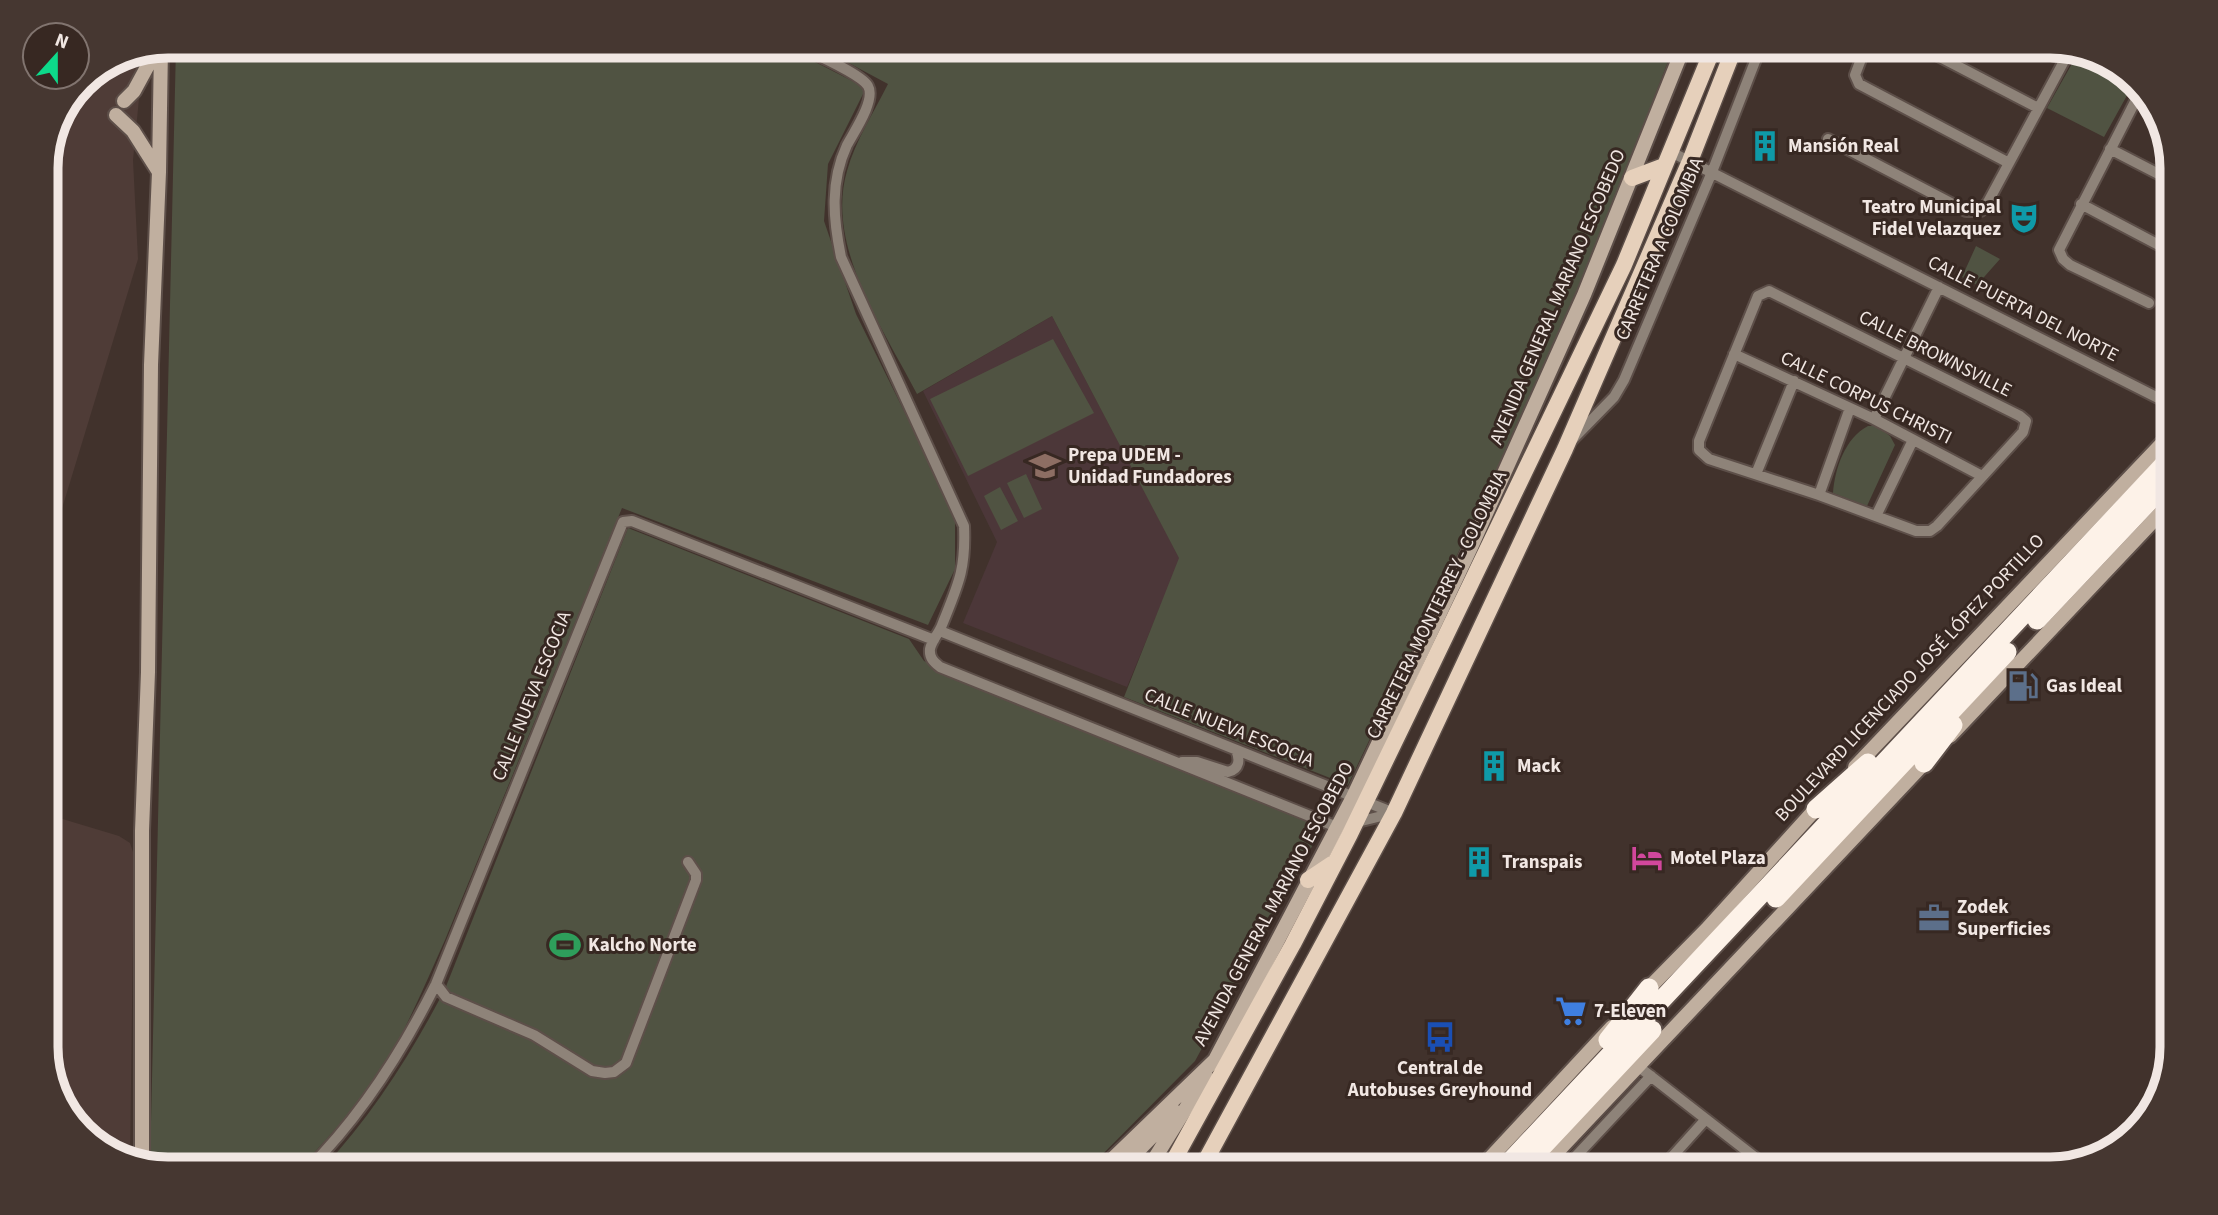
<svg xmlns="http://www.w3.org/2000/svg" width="2218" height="1215" font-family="'Source Sans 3',sans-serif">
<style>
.commercial{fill:#4f3c37}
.education{fill:#4c3739}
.green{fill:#505342}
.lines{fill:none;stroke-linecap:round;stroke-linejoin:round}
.street-casing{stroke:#5d4f49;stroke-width:14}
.secondary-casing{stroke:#5d4f49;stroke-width:18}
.primary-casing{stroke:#5d4f49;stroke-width:19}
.highway-casing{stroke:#5d4f49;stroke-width:23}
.street{stroke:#8e8379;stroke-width:10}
.secondary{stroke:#c0af9f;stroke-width:14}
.primary{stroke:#e6d0bb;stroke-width:16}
.highway{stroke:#fdf2e8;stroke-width:19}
.labels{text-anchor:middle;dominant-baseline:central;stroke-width:6;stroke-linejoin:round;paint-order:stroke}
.poi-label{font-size:19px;font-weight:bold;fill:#f1e7e3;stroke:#372822;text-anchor:start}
.street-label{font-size:19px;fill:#f1e7e3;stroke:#372822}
.rim{fill:none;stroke:#f1e7e3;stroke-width:9}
</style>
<rect width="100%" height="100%" fill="#41322c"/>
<path class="commercial" d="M141,51L142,68L133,160L138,259L46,561V160L82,81L121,55Z
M46,814L119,836L130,843L134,855L130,1161L113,1157L66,1116L46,1056Z"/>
<path class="education" d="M1052,316L1180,559L1127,687L963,623L997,542L923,391Z"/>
<path class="green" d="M176,46H784L866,88L828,164L824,221L856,314L955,514V569L928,625L622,508L445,940C429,976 413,1013 395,1047C370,1092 334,1132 299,1169H168L150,1165Z
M817,46H1674L1594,253L1486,494L1348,785L1124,697L1179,558L1052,316L917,394C884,330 825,246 847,171C855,141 874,112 888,84Z
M2074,60L2130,90L2104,137L2047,108Z
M1976,246L2000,259L1977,285L1962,277Z
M1053,339L1094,413L968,476L930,399Z
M1868,426H1877L1890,436L1895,445L1867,506L1833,493C1835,468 1845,438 1868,426Z
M1026,474L1042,509L1024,518L1007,483Z
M1000,487L1018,521L1001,530L984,496Z
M628,528L909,639L924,661L1322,828L1195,1061L1088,1169H322C372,1116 411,1054 445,989Z"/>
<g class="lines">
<defs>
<path id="street" d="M798,46C813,53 861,74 868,86C876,100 854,132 847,145C830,182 833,218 841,257L964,526C966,570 958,585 942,625C939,633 932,640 930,649C929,658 934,662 940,667L1337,827L1394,813
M1866,46L1855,75L1859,84L2009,163
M1919,46L2038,108
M2078,52L2127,78
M2141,90L2059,250L2063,259L2070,265L2149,303
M1828,139L1966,211H1981L1988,202L2070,50
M2110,149L2172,181
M1669,151L2172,405
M2081,204L2172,252
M1769,291L2020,416L2026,421L2023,432L1937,526L1930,531H1916L1819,495L1709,459L1699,450V441L1758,296Z
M1734,354L1874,419L1982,476
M1874,419L1939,287
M1573,439L1614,397L1624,380L1712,172L1761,46
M1756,474L1794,381
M1819,495L1850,408
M1876,516L1913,440
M940,631L1394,813
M1182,762H1197L1228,772C1240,769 1240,759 1236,750
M436,984L446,997L534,1035L592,1071L605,1073L614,1072L626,1063L629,1055L696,880V874L688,862
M1639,1067L1770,1169
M308,1169C362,1115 402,1052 436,984L623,522L632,521L934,640
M1564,1169L1651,1076
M1661,1169L1706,1119"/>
<path id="secondary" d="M124,101L134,91L158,47
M116,115L133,131L159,172
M1950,736L2172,501
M1855,767L2172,433
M1642,995L1707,929L1822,802
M142,1163V831L148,672L151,365L159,172L161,47
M1102,1169L1215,1060L1353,797L1471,547L1584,295L1684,46
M1120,1169L1176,1112
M1148,1169L1206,1076
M1480,1169L1612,1027
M1541,1169L1929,758"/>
<path id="primary" d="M1632,178L1664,166
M1308,880L1332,864
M1169,1169L1293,944L1350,834L1410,710L1624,265L1714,46
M1201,1169L1394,813L1565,449L1690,161L1735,46"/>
<path id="highway" d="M2037,620L2172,477
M1924,763L1953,725
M1816,809L1868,763
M1776,898L2007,652
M1608,1040L1649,988
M1529,1161L1652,1030
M1503,1169L2172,456"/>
</defs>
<use href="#street" class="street-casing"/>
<use href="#secondary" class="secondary-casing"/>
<use href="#primary" class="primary-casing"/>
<use href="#highway" class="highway-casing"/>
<use href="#street" class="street"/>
<use href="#secondary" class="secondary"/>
<use href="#primary" class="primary"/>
<use href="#highway" class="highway"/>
</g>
<defs>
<symbol id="building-bare" viewBox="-9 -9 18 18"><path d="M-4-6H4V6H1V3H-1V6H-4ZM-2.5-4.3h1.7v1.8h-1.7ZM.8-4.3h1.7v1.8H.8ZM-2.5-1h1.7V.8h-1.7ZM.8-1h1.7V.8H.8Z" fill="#0f9aa8" stroke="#372822" stroke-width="2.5" paint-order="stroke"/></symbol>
<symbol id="theatre-bare" viewBox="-9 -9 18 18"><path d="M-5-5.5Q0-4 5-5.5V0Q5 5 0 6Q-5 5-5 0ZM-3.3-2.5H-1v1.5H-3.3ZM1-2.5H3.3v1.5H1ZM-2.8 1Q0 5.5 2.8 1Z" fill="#0f9aa8" stroke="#372822" stroke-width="2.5" paint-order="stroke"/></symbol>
<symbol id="university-bare" viewBox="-9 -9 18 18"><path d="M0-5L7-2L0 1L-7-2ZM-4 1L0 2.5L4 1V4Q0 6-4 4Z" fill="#8d6e63" stroke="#372822" stroke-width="2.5" paint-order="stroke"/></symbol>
<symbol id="fuel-bare" viewBox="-9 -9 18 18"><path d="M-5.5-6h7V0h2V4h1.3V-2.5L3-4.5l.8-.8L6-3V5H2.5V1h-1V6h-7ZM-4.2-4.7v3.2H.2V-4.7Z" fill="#5c6f8a" stroke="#372822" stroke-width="2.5" paint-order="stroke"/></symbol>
<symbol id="hotel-bare" viewBox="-9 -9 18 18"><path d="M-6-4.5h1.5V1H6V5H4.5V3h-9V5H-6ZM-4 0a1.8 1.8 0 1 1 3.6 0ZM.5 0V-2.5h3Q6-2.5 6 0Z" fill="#d1479c" stroke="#372822" stroke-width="2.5" paint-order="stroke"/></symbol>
<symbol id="office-bare" viewBox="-9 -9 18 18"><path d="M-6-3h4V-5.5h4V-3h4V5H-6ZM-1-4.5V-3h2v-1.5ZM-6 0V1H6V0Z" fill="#5c6f8a" stroke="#372822" stroke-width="2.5" paint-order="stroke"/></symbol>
<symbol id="stadium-bare" viewBox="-9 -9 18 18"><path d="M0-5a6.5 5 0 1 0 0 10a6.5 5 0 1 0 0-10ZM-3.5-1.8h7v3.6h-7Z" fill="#2e9e5b" stroke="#372822" stroke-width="2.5" paint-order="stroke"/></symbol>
<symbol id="supermarket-bare" viewBox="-9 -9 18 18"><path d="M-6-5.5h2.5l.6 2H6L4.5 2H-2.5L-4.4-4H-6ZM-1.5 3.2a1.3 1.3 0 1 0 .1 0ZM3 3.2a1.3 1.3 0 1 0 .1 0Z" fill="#3f7fe0" stroke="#372822" stroke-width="2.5" paint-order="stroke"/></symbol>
<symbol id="bus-bare" viewBox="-9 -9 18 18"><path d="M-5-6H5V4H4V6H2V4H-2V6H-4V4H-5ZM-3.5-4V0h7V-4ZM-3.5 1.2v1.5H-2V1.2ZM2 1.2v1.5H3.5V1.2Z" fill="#1a4fb4" stroke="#372822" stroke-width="2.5" paint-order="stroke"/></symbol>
</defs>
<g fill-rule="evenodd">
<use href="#building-bare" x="1743" y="124" width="44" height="44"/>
<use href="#theatre-bare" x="2002" y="196" width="44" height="44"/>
<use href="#university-bare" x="1023" y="444" width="44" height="44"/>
<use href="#fuel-bare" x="2001" y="664" width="44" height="44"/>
<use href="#building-bare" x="1472" y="744" width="44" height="44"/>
<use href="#hotel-bare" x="1625" y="836" width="44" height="44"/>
<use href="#building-bare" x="1457" y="840" width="44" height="44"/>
<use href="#office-bare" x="1912" y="896" width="44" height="44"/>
<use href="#stadium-bare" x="543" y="923" width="44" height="44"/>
<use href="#supermarket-bare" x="1549" y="989" width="44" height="44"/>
<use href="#bus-bare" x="1418" y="1015" width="44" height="44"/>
</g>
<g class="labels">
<g class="poi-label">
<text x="1788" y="146">Mansión Real</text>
<text x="2001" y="207" text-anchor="end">Teatro Municipal<tspan x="2001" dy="22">Fidel Velazquez</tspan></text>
<text x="1068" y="455">Prepa UDEM -<tspan x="1068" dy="22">Unidad Fundadores</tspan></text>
<text x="2046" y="686">Gas Ideal</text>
<text x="1517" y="766">Mack</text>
<text x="1670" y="858">Motel Plaza</text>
<text x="1502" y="862">Transpais</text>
<text x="1957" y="907">Zodek<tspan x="1957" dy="22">Superficies</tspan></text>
<text x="588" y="945">Kalcho Norte</text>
<text x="1594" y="1011">7-Eleven</text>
<text x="1440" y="1068" text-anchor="middle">Central de<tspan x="1440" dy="22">Autobuses Greyhound</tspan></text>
</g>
<g class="street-label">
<text transform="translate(1660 249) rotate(-67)">CARRETERA A COLOMBIA</text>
<text transform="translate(1558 297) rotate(-67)">AVENIDA GENERAL MARIANO ESCOBEDO</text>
<text transform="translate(2023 309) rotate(27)">CALLE PUERTA DEL NORTE</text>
<text transform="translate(1935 354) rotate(27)">CALLE BROWNSVILLE</text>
<text transform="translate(1866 398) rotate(26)">CALLE CORPUS CHRISTI</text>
<text transform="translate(1437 605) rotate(-64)">CARRETERA MONTERREY - COLOMBIA</text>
<text transform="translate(1910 678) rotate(-47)">BOULEVARD LICENCIADO JOSÉ LÓPEZ PORTILLO</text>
<text transform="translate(532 696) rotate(-68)">CALLE NUEVA ESCOCIA</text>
<text transform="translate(1229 728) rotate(22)">CALLE NUEVA ESCOCIA</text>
<text transform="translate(1274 904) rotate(-62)">AVENIDA GENERAL MARIANO ESCOBEDO</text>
</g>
</g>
<path d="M0 0H2218V1215H0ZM168 58H2050A110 110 0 0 1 2160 168V1047A110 110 0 0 1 2050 1157H168A110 110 0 0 1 58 1047V168A110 110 0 0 1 168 58Z" fill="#463731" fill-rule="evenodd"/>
<path class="rim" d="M168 58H2050A110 110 0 0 1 2160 168V1047A110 110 0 0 1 2050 1157H168A110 110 0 0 1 58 1047V168A110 110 0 0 1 168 58Z"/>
<g transform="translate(56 56) rotate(21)"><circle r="33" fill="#372822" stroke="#81746f" stroke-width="2"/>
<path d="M0-5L12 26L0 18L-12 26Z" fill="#0dd98a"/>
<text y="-10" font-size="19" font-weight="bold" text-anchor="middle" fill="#f1e7e3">N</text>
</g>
</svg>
